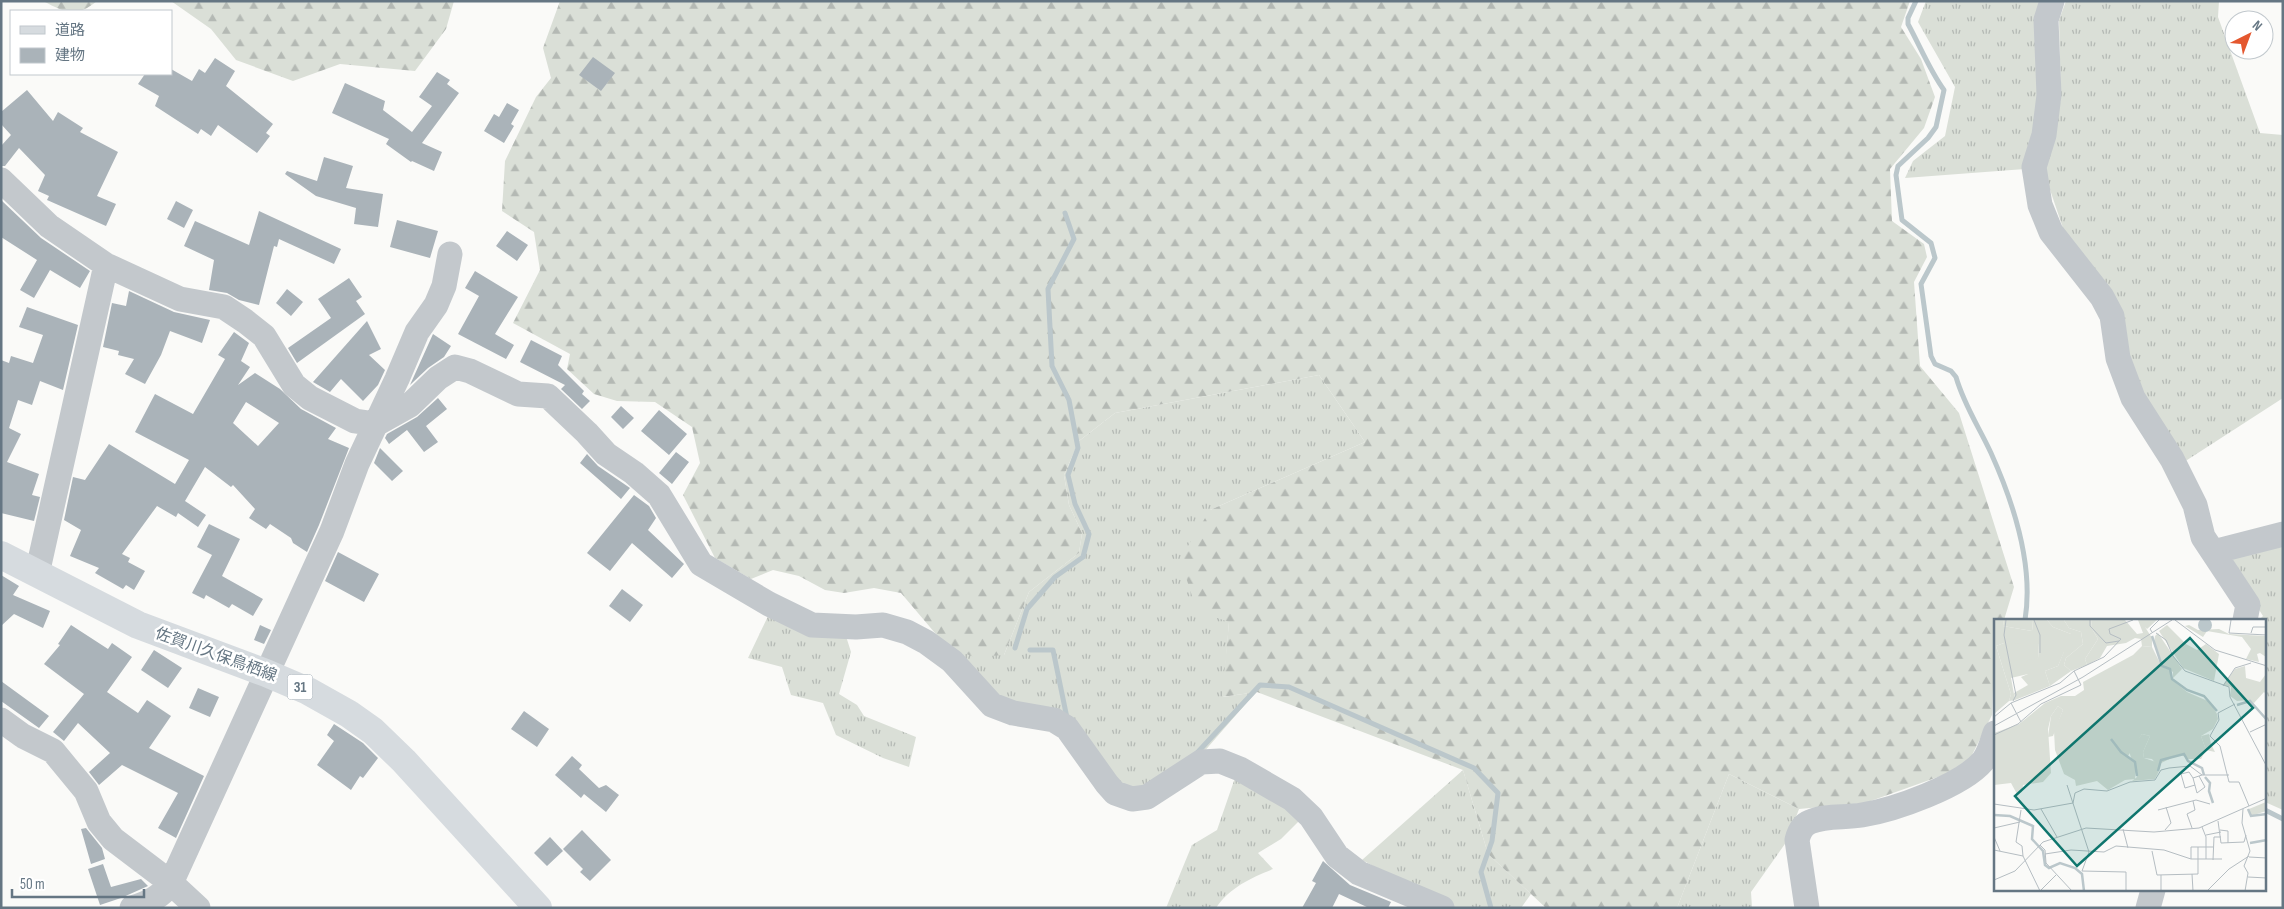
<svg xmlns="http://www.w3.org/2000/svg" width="2284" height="909" font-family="'Sofia Sans Condensed','Noto Sans JP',sans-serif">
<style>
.grass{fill:url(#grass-tufts)}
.forest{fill:url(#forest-firs)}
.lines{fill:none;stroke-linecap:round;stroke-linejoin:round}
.stream{stroke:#bbc7cb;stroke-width:5}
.building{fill:#aab3b9;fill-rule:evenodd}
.minor{stroke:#c3c8cc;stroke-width:25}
.major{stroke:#d6dbdf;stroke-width:28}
.labels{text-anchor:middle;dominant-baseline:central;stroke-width:5;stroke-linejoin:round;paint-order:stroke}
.shield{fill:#fff;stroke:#939fa8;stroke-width:1}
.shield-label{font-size:15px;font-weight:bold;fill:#657683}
.street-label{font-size:16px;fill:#657683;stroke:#fff}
.inset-river{fill:none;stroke:#bbc7cb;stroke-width:2.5}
.inset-road{fill:none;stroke:#b5bdc2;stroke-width:1}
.view{fill:#0f766e;fill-opacity:0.15;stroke:#0f766e;stroke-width:2.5}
.inset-edge{fill:none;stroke:#657683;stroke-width:2.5}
</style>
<defs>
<pattern id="grass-tufts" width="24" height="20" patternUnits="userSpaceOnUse" patternTransform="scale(1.25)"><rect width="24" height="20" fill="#dadfd7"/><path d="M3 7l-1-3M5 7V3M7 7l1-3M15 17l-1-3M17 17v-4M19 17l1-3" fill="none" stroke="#b4b9b4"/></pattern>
<pattern id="forest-firs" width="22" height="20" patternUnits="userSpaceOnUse" patternTransform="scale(1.25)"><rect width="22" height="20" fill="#dadfd7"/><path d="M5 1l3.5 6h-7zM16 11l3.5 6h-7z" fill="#b4b9b4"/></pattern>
</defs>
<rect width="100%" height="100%" fill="#fafaf8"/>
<path class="grass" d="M1926,1H2043V105L2025,169L1905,178L1913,161L1945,136L1955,87L1918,22Z
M2066,1H2219L2218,17L2260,133L2283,135V398L2184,462L2134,382L2064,231L2044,172L2061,99L2059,20Z
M1319,375L1365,442L1210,510L1229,622L1223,697L1256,692L1202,754L1139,790L1118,784L1067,715L1003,703L946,646L1004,655L1029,592L1079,553L1082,533L1069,505L1064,475L1079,441L1115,413Z
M2283,541V810L2265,802V620H2259L2263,616L2223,553Z
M770,612L844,630L851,652L839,694L857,705L864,716L916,737L909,767L883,758L836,735L823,703L791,695L782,667L748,658Z
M1463,770L1488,854L1531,894L1521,908H1453L1362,860Z
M1729,774L1799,809L1787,841L1751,892L1752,908H1677Z
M1236,775L1303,817L1281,839L1258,853L1273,869C1251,878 1230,887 1216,908H1166L1192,845L1217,830Z"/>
<path class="forest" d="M43,1H97C76,18 66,13 43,1Z
M171,1H454L446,29L415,71L340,64L293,81L236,60L211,29Z
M560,1H1910L1901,27L1921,59L1935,97L1924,128L1890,169L1892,221L1924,244L1927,257L1914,282L1920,366L1959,413L2014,587L2004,620H1995L1992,715L1966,767L1865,803L1799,809L1729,774L1677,908H1546L1488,854L1463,770L1257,692L1222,697L1229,622L1197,611L1180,559L1210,510L1365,442L1319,375L1115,413L1079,441L1064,475L1069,505L1082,533L1079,553L1029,592L1004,655L974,657L946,646L901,593L874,588L844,593L825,590L799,576L773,570L751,579L715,558L683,495L700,463L692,427L655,402L617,401L594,394L567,369L570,354L513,323L540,270L534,232L502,211L505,161L536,97L551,78L543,48Z"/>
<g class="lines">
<path class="stream" d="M1916,1L1908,18V24C1920,46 1930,71 1944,90L1936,127L1928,138L1898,166L1896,175L1902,220L1931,243L1935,258L1921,284L1931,356L1935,364L1951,371L1956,377C1964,405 1979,427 1991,453C2014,504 2034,565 2025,620
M1015,648L1027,609L1055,577L1083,557L1089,534L1075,504L1068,475L1078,448L1069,400L1052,366L1048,289L1074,239L1065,213
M1030,650H1053L1067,718
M1196,754L1260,685L1289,687L1474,768L1498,793L1492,841L1481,872L1491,908
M2265,810L2283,819"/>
</g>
<path class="building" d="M593,57L615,73L601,91L579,75Z
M215,58L235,71L226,86L273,124L266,133L270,136L257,153L218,125L211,136L201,129L198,134L155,106L159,96L138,84L145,74H171V69L192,81L199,69L205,73Z
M437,72L450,80L447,84L459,93L422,143L442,152L434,171L412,161L411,162L386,144L389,139L332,113L345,83L385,101L383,110L412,132L432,106L419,97Z
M27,90L53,121L58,112L83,128L80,132L118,152L97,196L116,204L106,226L47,200L49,196L38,191L45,175L19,148L5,166H1V146L11,135L1,124V112Z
M507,103L519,110L511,124L514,126L504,143L484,131L494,114L499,117Z
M324,157L353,166L346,188L383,194L378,227L354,224L356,208L316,196L285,174L287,171L317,181Z
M1,200L41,238L90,271L80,288L50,270L34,298L20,290L37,260L1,237Z
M176,201L193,210L184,228L167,219Z
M259,211L341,249L334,264L279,239L277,247L274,246L259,305L239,300L227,293L209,290L214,260L184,246L195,221L249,245Z
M397,220L438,231L430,258L390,247Z
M507,231L528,245L517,261L496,246Z
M475,271L518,297L495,334L514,345L506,359L458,334L479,296L465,288Z
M349,278L362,297L356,301L365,314L297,363L288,348L331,318L318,299Z
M287,289L303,302L291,316L276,303Z
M129,291L174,312L210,320L202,343L170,331L161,355L145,384L125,374L134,359L118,355L119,351L103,347L112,303L126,306Z
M27,307L78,325L63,390L40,381L32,405L18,400L9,428L21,434L7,462L39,474L32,495L40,497L34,521L1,513V360L9,363L11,356L33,363L43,335L19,327Z
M367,321L381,349L369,355L385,370L378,385L363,401L341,379L330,392L313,382Z
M234,332L249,343L241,361L250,367L238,385L255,373L280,389L301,409L336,428L328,439L349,448L319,525L307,552L293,543L291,538L270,524L266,529L249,518L255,509L233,485L231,487L205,467L185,501L206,515L198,527L178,513L176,517L157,506L122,554L130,558L128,562L145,571L134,590L126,585L123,589L95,573L99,568L70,556L81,530L64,520L73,477L85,480L109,444L175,484L189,460L135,432L155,394L193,414L225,359L218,355ZM246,402L279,423L258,446L233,423Z
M433,334L451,346L444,357L428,368L410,385Z
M531,340L562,356L558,365L584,391L582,394L590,401L582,409L561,389L565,385L520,362Z
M438,398L447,409L426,426L438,442L424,452L407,430L389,444L385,438L387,434L417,417Z
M621,406L634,418L623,429L611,417Z
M659,410L687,434L669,455L641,431Z
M380,448L403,471L392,481L374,463Z
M676,452L689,462L672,484L659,473Z
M587,454L598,466L630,488L621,499L580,463Z
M634,495L649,506L656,518L648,530L684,564L672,578L632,543L610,571L587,553Z
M209,524L240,539L222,576L263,599L253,616L232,604L229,608L206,595L204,599L192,593L212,555L197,547Z
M338,552L379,574L364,602L325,581Z
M1,575L19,586L13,595L50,611L43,628L14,614L1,626Z
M622,589L643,605L630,622L609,606Z
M71,625L108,649L112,643L132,657L107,692L138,713L147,700L171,716L149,748L204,776L176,838L158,828L178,793L122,765L99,785L89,772L110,753L78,723L64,741L53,732L84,694L44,664L60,645L58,644Z
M260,625L271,630L264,644L254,640Z
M154,650L182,668L168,688L141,670Z
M1,681L49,716L39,728L1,701Z
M198,688L219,697L210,717L189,708Z
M524,711L549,729L537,747L511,729Z
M334,724L363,743L378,758L363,778L360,776L351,790L317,765L334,741L327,735Z
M572,756L582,765L579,769L599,788L606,785L619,795L606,812L584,794L581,798L555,775Z
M86,828L102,848L105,859L91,864L81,829Z
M582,830L611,860L590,881L580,872L583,869L563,849Z
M550,837L563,851L547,866L534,853Z
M1323,861L1350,885L1391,902L1388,908H1369L1339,894L1332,908H1302L1316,883L1312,881Z
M103,864L111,887L141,879L148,886L121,898L100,905L88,869Z"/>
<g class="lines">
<path class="minor" d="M2052,1L2046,20L2049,95L2044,135L2034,167L2040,205L2051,232L2102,297L2112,316L2118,358L2133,398L2172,459L2195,505L2203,537L2248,605L2245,620
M1,180L49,226L106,265L180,299L224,307L245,321L264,336L294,385L310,398L355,421L376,424L410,405L438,378L455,367L470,371L518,394L548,396L587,433L606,454L634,473L659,495L701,564L769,604L812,625L856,627L883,625L907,632L926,642L952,661L992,705L1013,713L1054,720L1067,728L1107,784L1115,793L1132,799L1147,797L1201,762L1220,761L1240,769L1292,799L1311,817L1337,856L1359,873L1442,908
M2213,552L2283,534
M37,574L106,265
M1,720L23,736L53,751L86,791L99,822L113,839L171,883L198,908
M132,908C148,903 161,897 171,883L332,531L357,464L397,379L417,332L436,305L444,286L450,254
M1807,908L1797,840C1799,832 1802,825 1810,822C1825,815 1845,818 1862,815C1894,810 1962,786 1983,761C1989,754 1992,742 1995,733
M2148,908L2153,890"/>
<path class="major" d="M1,555L138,625L266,673L308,691L349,714L373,731L404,761L538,908"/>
</g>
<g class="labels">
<rect class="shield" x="287.5" y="674.5" width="25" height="25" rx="4"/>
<g class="shield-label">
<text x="300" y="687">31</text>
</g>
<g class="street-label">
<text transform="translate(216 655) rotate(20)">佐賀川久保鳥栖線</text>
</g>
</g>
<g transform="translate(1994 619)">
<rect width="272" height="272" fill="#fafaf8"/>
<path d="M10,1H39L38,12L9,7ZM53,1H70L75,9L87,13L89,25L72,39L70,46L77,52L56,67L51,52L64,47L77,15L59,8ZM98,1H131L143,15L149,14L144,1H163L153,10L151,8L158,19V28L148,27L147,20L141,19L132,24L113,27L106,39L93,46L91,40L104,20L97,8ZM173,6L192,25L203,31L212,25L225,35L220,62L189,49L165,12ZM164,14L188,50L179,59V53L169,46L160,26L161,17ZM10,24H45L44,39L34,55L17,59L21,81L15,82L17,75L2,27ZM251,47L252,59L266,63L272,55V75L270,73L260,84L255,81L243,82L236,77L237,68L229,66L241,50ZM64,87L69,91L59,117L54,118L57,97ZM148,115L156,117L149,133L150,139L165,144V152L161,160L138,162L143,158L135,132ZM215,115L217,125L221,133L212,131L207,117ZM272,183V192L257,197L255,190Z" fill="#dadfd7"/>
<path d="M0,1H10L9,7L38,12L39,1H53L59,8L77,15L79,32L70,33L64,47L51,52L56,67L21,81L20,74L34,66L27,58L34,55L30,47L34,41L44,39L45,25L10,24L2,27L17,75L15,82L0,95ZM70,1H98L97,8L104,20L91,40L93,46L77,52L70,46L72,39L89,25L87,13L75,9ZM195,6L204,11L225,10L235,15L272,17V38L266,34L263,35L265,43L252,40L257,30L248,18L213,12L209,18L191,7ZM148,27L158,28L168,48L176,51L177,60L193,73L216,83L223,95L224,100L219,110L207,117L212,131L207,140H194L186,135L163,146L158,140L150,139L149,133L156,117L148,115L134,137L142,145L141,160L131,161L114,171L103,162L82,167L81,161L70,155L61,131L60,112L69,91L64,87L57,97L54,110L57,154L49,163L29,166L28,173L23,175L17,164L0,166V114L25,105L51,84L67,77H81L90,71L89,63L139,36Z" fill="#dadfd7"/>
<path d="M204 6a7 7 0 1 1 14 0a7 7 0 1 1-14 0Z" fill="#bbc7cb"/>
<path class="inset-river" d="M158,17L168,47L176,50L178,60L193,71L210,77L223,92M243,86L256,82L273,101M117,120L127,133L141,143L143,157M164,152L167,141L190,135L194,142L208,149L210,156M211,158L216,164L215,172L219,184M254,190L257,197L273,195M0,196L16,197L39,207L38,220L49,232L51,246L55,249L66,244L81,249L88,255L90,272M256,224L273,221"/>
<path class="inset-road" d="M12,1L10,16L22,76L19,82M40,1L46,16V34M96,1V7L112,24L125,22M181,1L221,31L273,47M237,1L235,14L273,16M158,13L156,10L165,1M162,14L172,21L179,37L191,52L235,68L236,78L273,148M257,14L259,8H273M229,67L241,49L257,44M17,84L27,103M241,85L224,94L225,101L216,117L226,127L235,163H245L255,187M0,98L17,84L66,64L80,52L110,38L127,20L116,15L115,10L139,1M0,107L89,58L178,1M256,113L273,105M0,116L24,105L47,85L87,66L80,52M199,159L203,174L211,168L205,157M73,166L95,233L88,252L132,253V272M201,166L191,169L187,155L195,153L199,159L208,156M79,184L81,174L90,170L113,172L136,163L161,161L167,151L175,149L196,147L208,156H235M0,185L40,191L79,184M47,190L63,218M249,190L248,204L256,232L250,247L254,254L251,272M27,191L22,223L28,227L29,237L46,272M164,191L202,181L216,185M224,202L227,224L250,223L252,216M208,208L212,218V240M0,209L26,203M198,209L193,195L201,191L199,182M129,210L134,229M171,211L177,204L172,188M226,211L234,212V224M212,216L227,213M0,218L6,232M46,226L51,231L52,244L78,272M0,231L29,237M158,232L163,256L204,255V228M51,235L77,231L110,233L122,227L170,231L197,240H228M255,238L273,239M197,240V228H219M219,241L220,218H227M198,255L199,272M167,256V272M254,258L273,259M0,261L21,252L49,223L92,209L160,213L205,209L273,179M46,272L62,256M213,272L235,250L255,237"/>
<path class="view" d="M196,19L259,89L83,247L21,177Z"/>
<rect width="272" height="272" class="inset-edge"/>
</g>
<rect width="2284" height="909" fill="none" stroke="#657683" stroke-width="5"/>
<rect x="10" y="10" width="162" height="65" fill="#ffffff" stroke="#c1c8cd"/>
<rect x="20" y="26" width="25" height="8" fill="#d6dbdf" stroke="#c1c8cd"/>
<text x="55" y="35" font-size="15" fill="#657683">道路</text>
<rect x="20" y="48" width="25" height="15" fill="#aab3b9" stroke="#c1c8cd"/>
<text x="55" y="60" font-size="15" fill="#657683">建物</text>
<g transform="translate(2249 35) rotate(42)"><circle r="24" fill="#ffffff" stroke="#c1c8cd"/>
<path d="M0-4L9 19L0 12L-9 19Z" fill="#e4572e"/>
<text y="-8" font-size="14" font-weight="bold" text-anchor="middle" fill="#657683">N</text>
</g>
<path d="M12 889v8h132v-8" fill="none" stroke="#657683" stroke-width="2.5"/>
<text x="20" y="889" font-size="15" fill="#657683" stroke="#ffffff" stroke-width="4" paint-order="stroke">50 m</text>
</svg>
